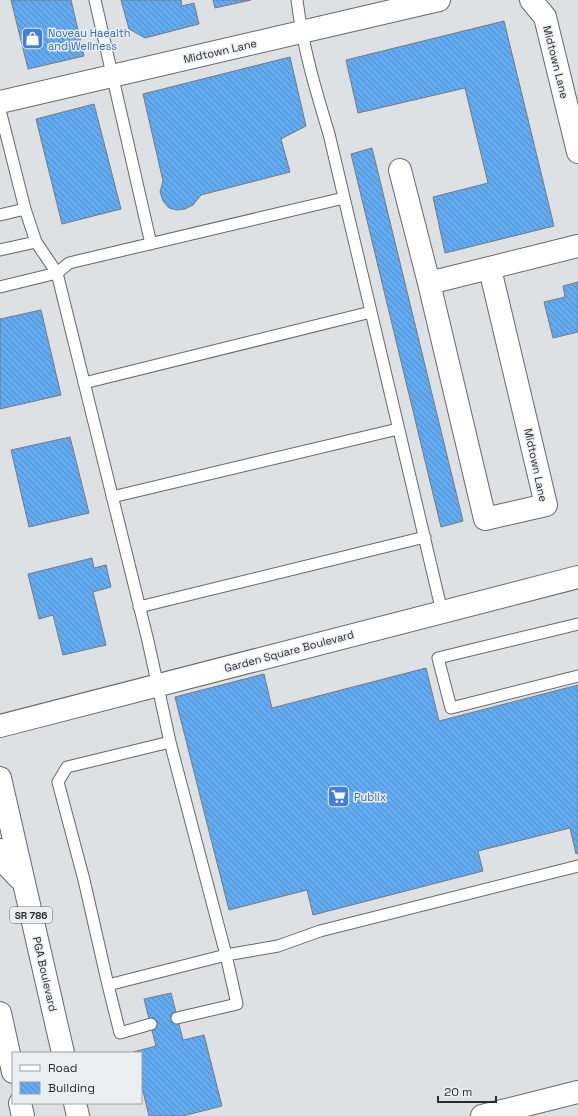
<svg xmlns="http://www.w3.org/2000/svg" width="578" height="1116" font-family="'Space Grotesk',sans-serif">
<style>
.building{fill:url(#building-back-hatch);stroke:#787a7d}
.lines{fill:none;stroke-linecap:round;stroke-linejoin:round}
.lane-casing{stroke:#66696b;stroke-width:13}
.street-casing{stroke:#66696b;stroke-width:24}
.secondary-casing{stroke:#66696b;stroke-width:24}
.primary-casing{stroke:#66696b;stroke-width:24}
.lane{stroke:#fff;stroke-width:11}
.street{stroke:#fff;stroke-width:22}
.secondary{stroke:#fff;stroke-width:22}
.primary{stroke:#fff;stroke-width:22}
.labels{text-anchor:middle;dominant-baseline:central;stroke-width:3;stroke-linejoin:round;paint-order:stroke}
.shield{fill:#ebeef1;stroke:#656668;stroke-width:1}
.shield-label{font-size:10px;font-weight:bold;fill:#2b2c2d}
.shop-label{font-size:11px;fill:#366cbe;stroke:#ebeef1;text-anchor:start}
.street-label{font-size:11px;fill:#2b2c2d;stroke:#ebeef1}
</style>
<defs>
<pattern id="building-back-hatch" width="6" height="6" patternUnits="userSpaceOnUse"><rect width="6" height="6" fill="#62abf1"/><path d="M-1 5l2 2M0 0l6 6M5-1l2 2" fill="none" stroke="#518bc4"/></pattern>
</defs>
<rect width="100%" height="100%" fill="#dee1e4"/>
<path class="building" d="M11,0H71L84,56L28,69Z
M121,0H181L182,6L194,3L199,24L145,38L129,29Z
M213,0H251L215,8Z
M504,21L554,226L445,253L433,197L488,183L465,88L358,113L346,60Z
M290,57L306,126L281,139L290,172L201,195L193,205L185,209L177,210L169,208L163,201L160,192L163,181L143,94Z
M94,104L121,209L62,224L36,119Z
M372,148L463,521L441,527L351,154Z
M578,282V332L553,338L544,302L565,297L563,286Z
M41,310L61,395L0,409V319Z
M70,437L89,513L29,527L11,450Z
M92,558L94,568L106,565L111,587L93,592L106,645L63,655L53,615L39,619L28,574Z
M426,668L439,721L578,685V853L576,854L570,828L478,851L483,871L313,915L307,890L229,910L175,697L264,674L272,708Z
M171,993L183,1040L204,1035L222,1106L183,1116H149L141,1083V1053L133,1052L156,1046L144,999Z"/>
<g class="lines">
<defs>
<path id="lane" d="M95,0L151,244
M297,0C303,48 315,88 329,134L442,612
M0,110L25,209L36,242L57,273L0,287
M0,215L25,209
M0,250L36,242
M84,383L371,312
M112,497L398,429
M139,607L425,537
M578,624L438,658L451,708L578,676
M170,742L67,767L58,782L84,880L108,985L226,955L278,946L320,931L578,866
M108,985L120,1033L151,1024
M177,1018L237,1004L226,955L170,742L148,641L57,273L69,263L344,198"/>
<path id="street" d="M531,0L545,17L578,152
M0,102L439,0
M400,170L429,283L578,246
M429,283L485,519L546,505L490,269
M0,726L578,577"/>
<path id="secondary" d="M482,1116L578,1092"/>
<path id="primary" d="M0,778L63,1053
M0,850L5,863L19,878
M0,1013L13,1072
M20,1103L23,1116
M75,1103L78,1116"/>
</defs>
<use href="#lane" class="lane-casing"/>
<use href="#street" class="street-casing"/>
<use href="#secondary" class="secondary-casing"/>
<use href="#primary" class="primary-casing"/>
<use href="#lane" class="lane"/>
<use href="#street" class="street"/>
<use href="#secondary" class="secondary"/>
<use href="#primary" class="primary"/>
</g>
<defs>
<symbol id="shop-square" viewBox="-11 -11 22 22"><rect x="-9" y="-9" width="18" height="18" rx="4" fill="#3f7fe0" stroke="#ebeef1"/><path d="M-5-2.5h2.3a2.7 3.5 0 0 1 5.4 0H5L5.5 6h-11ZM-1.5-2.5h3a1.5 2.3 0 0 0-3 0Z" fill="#fff"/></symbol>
<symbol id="supermarket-square" viewBox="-11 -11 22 22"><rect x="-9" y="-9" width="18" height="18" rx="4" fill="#3f7fe0" stroke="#ebeef1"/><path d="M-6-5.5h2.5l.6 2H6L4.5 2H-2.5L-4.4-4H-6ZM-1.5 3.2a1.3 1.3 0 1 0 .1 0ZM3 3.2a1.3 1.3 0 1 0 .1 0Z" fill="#fff"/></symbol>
</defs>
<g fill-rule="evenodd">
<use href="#shop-square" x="20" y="26" width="25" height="25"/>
<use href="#supermarket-square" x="326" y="784" width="25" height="25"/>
</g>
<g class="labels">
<rect class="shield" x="10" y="907" width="42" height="16" rx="3"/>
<g class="shield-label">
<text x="31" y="915">SR 786</text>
</g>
<g class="shop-label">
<text x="48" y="33">Noveau Haealth<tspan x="48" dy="13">and Wellness</tspan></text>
<text x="354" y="797">Publix</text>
</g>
<g class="street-label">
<text transform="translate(220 51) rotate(-13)">Midtown Lane</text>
<text transform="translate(556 62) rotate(76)">Midtown Lane</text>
<text transform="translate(536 465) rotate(78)">Midtown Lane</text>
<text transform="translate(289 651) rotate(-15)">Garden Square Boulevard</text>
<text transform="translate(45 974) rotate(77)">PGA Boulevard</text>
</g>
</g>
<rect x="12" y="1052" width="130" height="52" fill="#ebeef1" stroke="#9ea0a3"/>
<rect x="20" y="1065" width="20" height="6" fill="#ffffff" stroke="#9ea0a3"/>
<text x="48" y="1072" font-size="12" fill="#2b2c2d">Road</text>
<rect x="20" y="1082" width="20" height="12" fill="url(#building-back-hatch)" stroke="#9ea0a3"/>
<text x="48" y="1092" font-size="12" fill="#2b2c2d">Building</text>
<path d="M438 1096v6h58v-6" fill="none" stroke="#2b2c2d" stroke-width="2"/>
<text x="444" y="1096" font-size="12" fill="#2b2c2d" stroke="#ebeef1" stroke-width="3" paint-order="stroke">20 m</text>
</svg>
